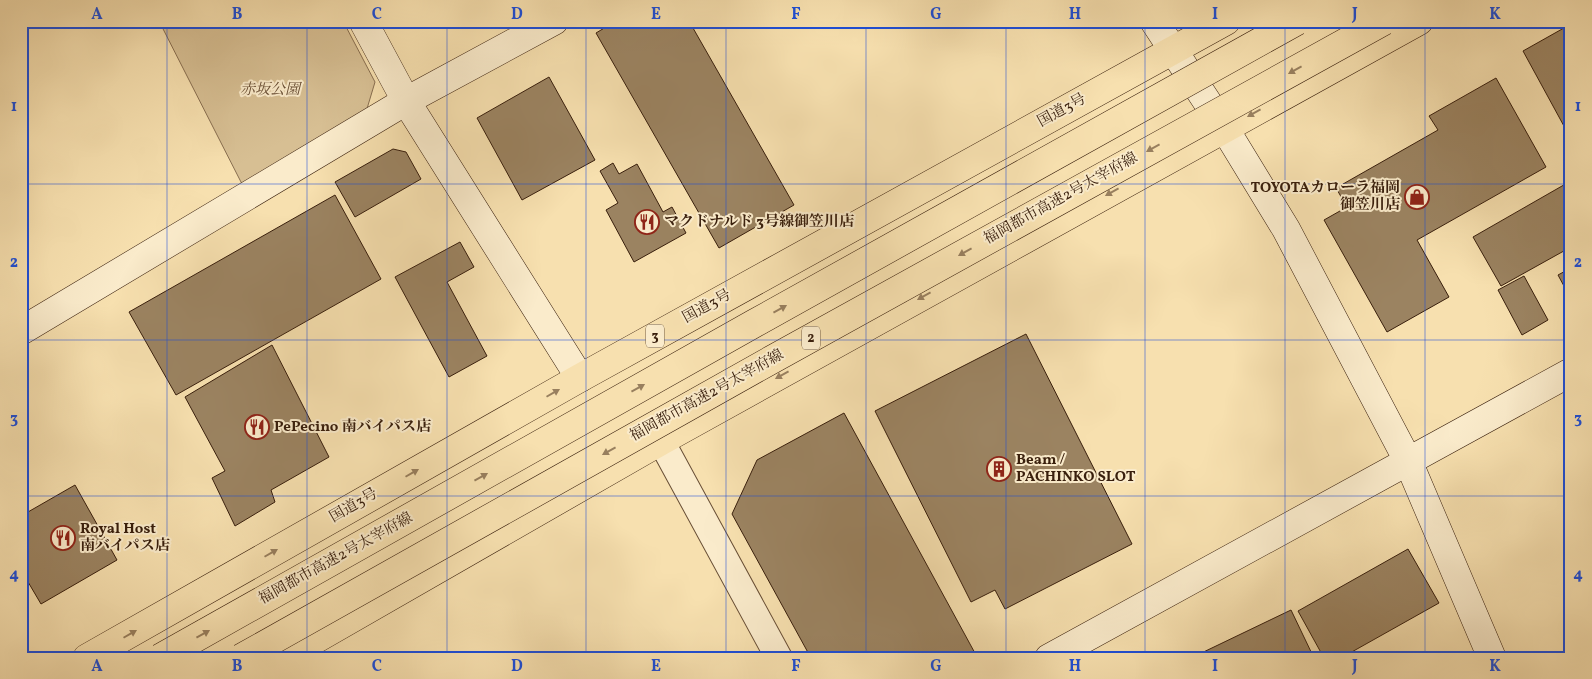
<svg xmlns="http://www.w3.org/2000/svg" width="1592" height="679" font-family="Vollkorn,'Noto Serif JP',serif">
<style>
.green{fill:#d7bf93;stroke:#886e50}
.building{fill:#9b8361;stroke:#381e0c}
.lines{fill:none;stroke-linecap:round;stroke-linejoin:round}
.street-casing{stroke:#684e35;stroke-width:28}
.secondary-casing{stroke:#381e0c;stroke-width:29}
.highway-casing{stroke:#381e0c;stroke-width:29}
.street{stroke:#faebcb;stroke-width:26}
.secondary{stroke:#faebcb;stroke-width:28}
.highway{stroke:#f7e0af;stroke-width:28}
.highway-bridge-casing{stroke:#381e0c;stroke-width:29;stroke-linecap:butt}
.highway-bridge{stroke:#f7e0af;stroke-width:28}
.oneway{fill:#987f5e}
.grid{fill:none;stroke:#1d4ed8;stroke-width:1;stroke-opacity:0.55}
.labels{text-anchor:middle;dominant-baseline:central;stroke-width:4;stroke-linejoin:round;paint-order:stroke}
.shield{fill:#faebcb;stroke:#725c45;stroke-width:1}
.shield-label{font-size:14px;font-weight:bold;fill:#381e0c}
.park-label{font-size:15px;font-style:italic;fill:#684e34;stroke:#faebcb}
.street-label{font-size:15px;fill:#381e0c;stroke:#faebcb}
.poi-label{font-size:15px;font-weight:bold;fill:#381e0c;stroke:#faebcb;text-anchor:start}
.neatline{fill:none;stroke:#1d4ed8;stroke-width:2}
.grid-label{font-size:16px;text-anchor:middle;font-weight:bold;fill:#1d4ed8}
</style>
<rect width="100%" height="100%" fill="#f7e0af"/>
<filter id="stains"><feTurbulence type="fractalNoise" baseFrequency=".004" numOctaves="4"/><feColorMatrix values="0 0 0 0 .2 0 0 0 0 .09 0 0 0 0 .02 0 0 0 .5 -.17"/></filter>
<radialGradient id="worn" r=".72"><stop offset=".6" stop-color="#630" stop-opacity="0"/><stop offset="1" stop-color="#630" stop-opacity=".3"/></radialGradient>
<path class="green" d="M159,21H343L375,82L366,112L242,184Z"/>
<path class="building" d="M616,21H689L794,205L719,248L596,33Z
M1571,24V139L1523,51Z
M549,77L595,160L522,200L477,118Z
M1496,78L1546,167L1417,240L1449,297L1387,332L1324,220L1347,207L1336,188L1438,130L1429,116Z
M393,149L406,152L421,179L355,217L335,182Z
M613,163L619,174L637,164L663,212L672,207L686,233L634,262L606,210L618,203L600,171Z
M1569,182L1571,186V247L1501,286L1473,237Z
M335,195L381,279L176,395L129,312Z
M460,242L474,267L447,282L487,356L449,377L395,277Z
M1571,268V299L1558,275Z
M1524,276L1548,320L1522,335L1498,290Z
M1026,334L1132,544L1005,609L995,590L971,602L875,411Z
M272,345L329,457L271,490L275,502L235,526L212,478L225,471L185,397Z
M844,413L976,655L971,658H811L732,514L757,460Z
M75,485L117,560L41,604L21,570V516Z
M1408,549L1439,603L1341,658H1324L1298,611Z
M1291,610L1314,658H1191Z"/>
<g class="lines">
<defs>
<path id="street" d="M661,441L779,658"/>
<path id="secondary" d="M363,21L406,101L580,378
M1154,21L1225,129L1286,229L1408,461L1492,658
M21,331L406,101L554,21
M1049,658L1571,372"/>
<path id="highway" d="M87,658L580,378L1226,21
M283,658L661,441L1419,21"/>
</defs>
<use href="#street" class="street-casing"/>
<use href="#secondary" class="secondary-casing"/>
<use href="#highway" class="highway-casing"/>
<use href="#street" class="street"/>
<use href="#secondary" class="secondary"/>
<use href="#highway" class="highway"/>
<defs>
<path id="highway-bridge" d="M160,658L755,323L1297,21
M241,658L773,359L1384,21"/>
</defs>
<use href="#highway-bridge" class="highway-bridge-casing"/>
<use href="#highway-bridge" class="highway-bridge"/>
</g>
<defs><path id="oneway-solid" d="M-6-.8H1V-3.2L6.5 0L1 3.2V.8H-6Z" transform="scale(1.25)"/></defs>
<g class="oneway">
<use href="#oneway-solid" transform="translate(1295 70) rotate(151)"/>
<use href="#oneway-solid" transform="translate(1254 113) rotate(151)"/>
<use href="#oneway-solid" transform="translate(1153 148) rotate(151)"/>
<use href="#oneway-solid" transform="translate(1112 192) rotate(151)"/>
<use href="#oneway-solid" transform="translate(965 252) rotate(151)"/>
<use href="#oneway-solid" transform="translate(924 296) rotate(151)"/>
<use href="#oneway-solid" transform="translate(780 309) rotate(-29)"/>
<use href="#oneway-solid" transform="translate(782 375) rotate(151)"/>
<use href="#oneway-solid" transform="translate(638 388) rotate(-29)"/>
<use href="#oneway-solid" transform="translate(553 393) rotate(-30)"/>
<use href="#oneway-solid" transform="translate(609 451) rotate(151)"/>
<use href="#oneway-solid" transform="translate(412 473) rotate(-30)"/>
<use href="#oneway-solid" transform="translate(481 477) rotate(-29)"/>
<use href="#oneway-solid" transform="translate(271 553) rotate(-30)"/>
<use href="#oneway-solid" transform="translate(130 634) rotate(-30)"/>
<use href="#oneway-solid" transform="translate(203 634) rotate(-29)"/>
</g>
<path class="grid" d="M167,21V658M307,21V658M447,21V658M586,21V658M726,21V658M866,21V658M1006,21V658M1145,21V658M1285,21V658M1425,21V658M21,184H1571M21,340H1571M21,496H1571"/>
<defs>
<symbol id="shop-ring" viewBox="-11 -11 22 22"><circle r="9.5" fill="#faebcb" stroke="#8f2418" stroke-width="1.5"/><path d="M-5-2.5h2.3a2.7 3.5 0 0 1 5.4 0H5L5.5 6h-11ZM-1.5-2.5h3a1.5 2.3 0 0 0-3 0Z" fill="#8f2418"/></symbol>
<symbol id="restaurant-ring" viewBox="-11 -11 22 22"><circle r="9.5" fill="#faebcb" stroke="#8f2418" stroke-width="1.5"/><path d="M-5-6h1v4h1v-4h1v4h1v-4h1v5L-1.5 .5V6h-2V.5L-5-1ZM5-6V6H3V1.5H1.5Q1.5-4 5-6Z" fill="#8f2418"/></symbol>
<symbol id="building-ring" viewBox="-11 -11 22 22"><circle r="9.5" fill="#faebcb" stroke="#8f2418" stroke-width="1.5"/><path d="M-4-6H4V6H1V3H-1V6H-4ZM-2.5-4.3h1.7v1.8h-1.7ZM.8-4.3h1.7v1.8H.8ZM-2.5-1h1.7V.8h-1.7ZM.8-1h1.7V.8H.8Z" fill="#8f2418"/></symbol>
</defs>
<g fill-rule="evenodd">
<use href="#shop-ring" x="1403" y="183" width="28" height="28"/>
<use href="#restaurant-ring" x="633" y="208" width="28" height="28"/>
<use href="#restaurant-ring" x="243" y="413" width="28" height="28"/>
<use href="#building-ring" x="985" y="455" width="28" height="28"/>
<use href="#restaurant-ring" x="49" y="524" width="28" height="28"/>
</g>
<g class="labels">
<g class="shield">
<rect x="646" y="324.5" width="18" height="23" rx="4"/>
<rect x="802" y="326.5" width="18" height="23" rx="4"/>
</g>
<g class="shield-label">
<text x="655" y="336">3</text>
<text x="811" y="338">2</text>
</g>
<g class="park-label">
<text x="270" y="90">赤坂公園</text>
</g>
<g class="street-label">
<text transform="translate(1062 111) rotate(-29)">国道3号</text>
<text transform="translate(1061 199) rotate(-29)">福岡都市高速2号太宰府線</text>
<text transform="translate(707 307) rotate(-29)">国道3号</text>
<text transform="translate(707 396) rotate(-29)">福岡都市高速2号太宰府線</text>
<text transform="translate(354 506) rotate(-30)">国道3号</text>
<text transform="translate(336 559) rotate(-29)">福岡都市高速2号太宰府線</text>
</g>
<g class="poi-label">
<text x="1400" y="188" text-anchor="end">TOYOTAカローラ福岡<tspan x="1400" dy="17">御笠川店</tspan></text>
<text x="664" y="222">マクドナルド 3号線御笠川店</text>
<text x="274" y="427">PePecino 南バイパス店</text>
<text x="1016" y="460">Beam /<tspan x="1016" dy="17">PACHINKO SLOT</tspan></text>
<text x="80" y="529">Royal Host<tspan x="80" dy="17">南バイパス店</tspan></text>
</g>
</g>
<rect width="1592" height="679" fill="none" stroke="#f7e0af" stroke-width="55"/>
<rect x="28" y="28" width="1536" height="624" class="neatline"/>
<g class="grid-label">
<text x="97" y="19">A</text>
<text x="237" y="19">B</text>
<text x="377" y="19">C</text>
<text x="517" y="19">D</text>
<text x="656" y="19">E</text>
<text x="796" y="19">F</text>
<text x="936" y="19">G</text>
<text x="1075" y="19">H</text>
<text x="1215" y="19">I</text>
<text x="1355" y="19">J</text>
<text x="1495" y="19">K</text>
<text x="14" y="111">1</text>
<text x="1578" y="111">1</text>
<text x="14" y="267">2</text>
<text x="1578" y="267">2</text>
<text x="14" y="423">3</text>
<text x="1578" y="423">3</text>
<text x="14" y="579">4</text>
<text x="1578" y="579">4</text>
<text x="97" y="671">A</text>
<text x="237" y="671">B</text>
<text x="377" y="671">C</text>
<text x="517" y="671">D</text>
<text x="656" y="671">E</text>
<text x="796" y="671">F</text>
<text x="936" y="671">G</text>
<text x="1075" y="671">H</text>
<text x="1215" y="671">I</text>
<text x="1355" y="671">J</text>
<text x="1495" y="671">K</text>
</g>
<rect width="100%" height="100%" filter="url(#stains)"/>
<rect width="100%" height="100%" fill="url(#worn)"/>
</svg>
